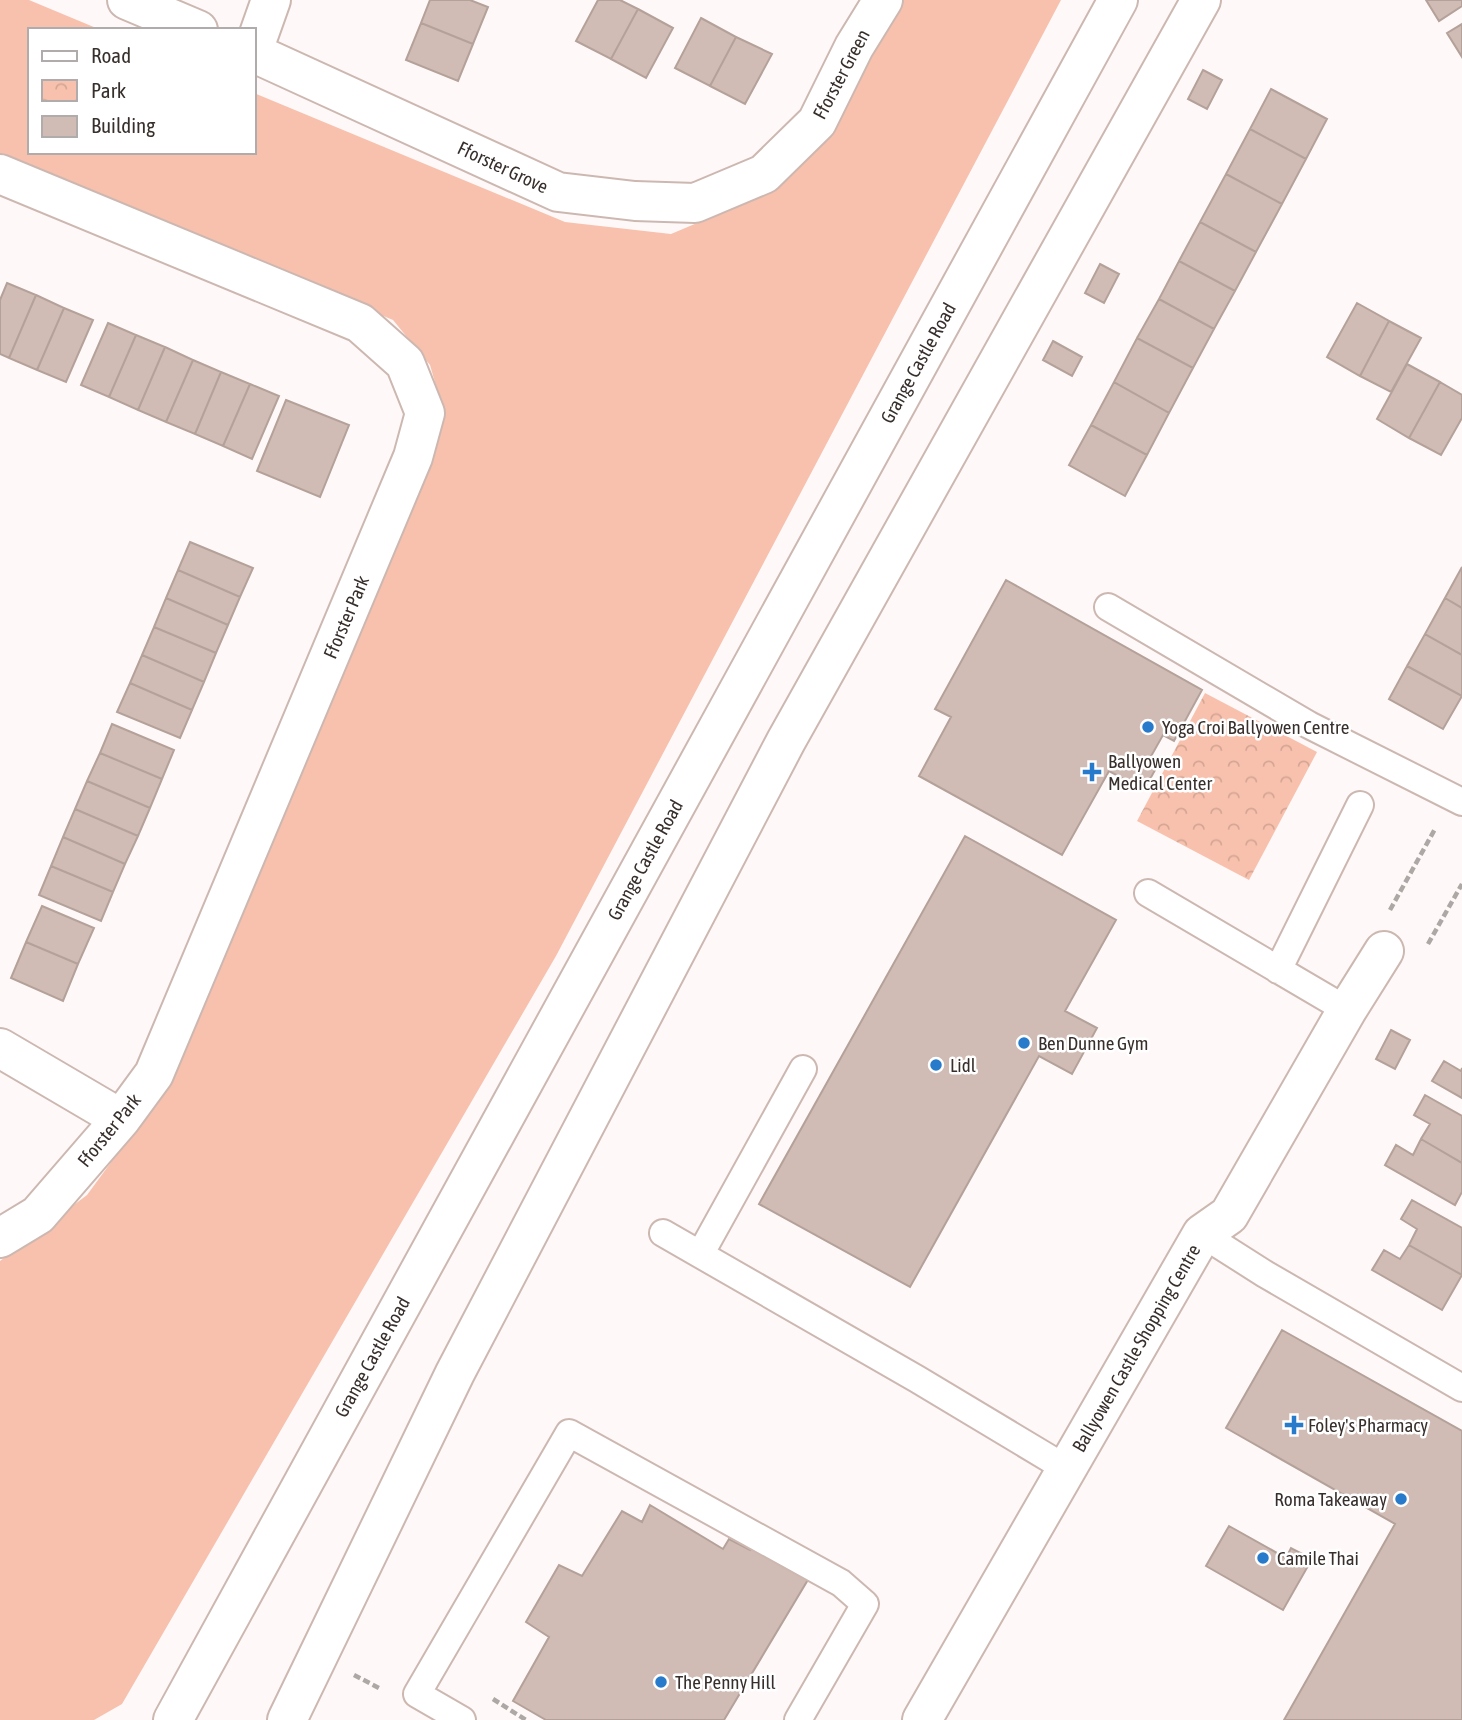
<svg xmlns="http://www.w3.org/2000/svg" width="1462" height="1720" font-family="'Asap Condensed',sans-serif">
<style>
.grass{fill:#f8c1ad}
.park{fill:url(#park-crowns)}
.building{fill:#d0bcb4;stroke:#b4a199;stroke-width:2}
.lines{fill:none;stroke-linecap:round;stroke-linejoin:round}
.lane-casing{stroke:#cdb8b1;stroke-width:30}
.street-casing{stroke:#cdb8b1;stroke-width:42}
.secondary-casing{stroke:#cdb8b1;stroke-width:42}
.path{stroke:#ada7a5;stroke-width:4.5;stroke-dasharray:7 3.5;stroke-linecap:butt}
.lane{stroke:#fff;stroke-width:26}
.street{stroke:#fff;stroke-width:38}
.secondary{stroke:#fff;stroke-width:38}
.poi-dot{fill:#287bca;stroke:#fff;stroke-width:2.5}
.labels{text-anchor:middle;dominant-baseline:central;stroke-width:5;stroke-linejoin:round;paint-order:stroke}
.street-label{font-size:19px;fill:#372f2c;stroke:#fff}
.poi-label{font-size:19px;fill:#372f2c;stroke:#fff;text-anchor:start}
</style>
<defs>
<pattern id="park-crowns" width="20" height="18" patternUnits="userSpaceOnUse" patternTransform="scale(1.75)"><rect width="20" height="18" fill="#f8c1ad"/><path d="M2 6a3 3 0 1 1 6 0M12 15a3 3 0 1 1 6 0" fill="none" stroke="#d5a695"/></pattern>
</defs>
<rect width="100%" height="100%" fill="#fef9f8"/>
<path class="grass" d="M0,0H29L101,30H30V152H254V93L565,222L671,234L766,194L835,130L900,0H1061L556,956L122,1704L94,1720H0V1261L87,1195L156,1101L443,410L430,365L393,320L0,155Z"/>
<path class="park" d="M1205,693L1317,752L1249,880L1137,821Z"/>
<path class="building" d="M430,0H470L488,7L473,44L421,23Z
M598,0H620L638,9L611,59L576,41Z
M1426,0H1462V6L1439,21Z
M638,9L673,28L646,78L611,59Z
M701,18L736,37L710,86L675,68Z
M421,23L473,44L458,81L406,60Z
M1462,24V57L1447,33Z
M736,37L772,54L745,104L710,86Z
M1203,70L1222,80L1207,109L1188,99Z
M1271,89L1327,119L1306,159L1250,129Z
M1250,129L1306,159L1282,204L1226,174Z
M1226,174L1282,204L1256,252L1200,222Z
M1200,222L1256,252L1235,291L1179,261Z
M1179,261L1235,291L1214,329L1159,299Z
M1100,264L1119,274L1104,303L1085,293Z
M7,283L36,295L9,358L0,354V300Z
M36,295L64,308L37,370L9,358Z
M1159,299L1214,329L1193,368L1137,338Z
M1357,303L1389,321L1360,376L1327,357Z
M64,308L93,320L66,382L37,370Z
M1389,321L1421,338L1391,392L1360,376Z
M108,323L136,335L109,397L81,385Z
M136,335L165,347L138,410L109,397Z
M1137,338L1193,368L1169,413L1114,382Z
M1053,341L1082,357L1072,376L1043,360Z
M165,347L193,360L166,422L138,410Z
M193,360L221,372L195,434L166,422Z
M1407,364L1440,382L1409,438L1377,419Z
M221,372L250,384L223,446L195,434Z
M1114,382L1169,413L1147,455L1091,425Z
M1440,382L1462,395V418L1441,455L1409,438Z
M250,384L279,396L252,459L223,446Z
M286,400L349,425L320,497L257,471Z
M1091,425L1147,455L1125,496L1069,465Z
M190,542L253,568L240,597L178,570Z
M1462,567V608L1445,598Z
M178,570L240,597L228,625L166,598Z
M1006,580L1202,690L1174,741L1163,735L1150,758L1159,763L1144,790L1109,771L1062,855L919,776L951,717L935,709Z
M166,598L228,625L216,653L154,627Z
M1445,598L1462,608V655L1425,634Z
M154,627L216,653L204,682L142,655Z
M1425,634L1462,655V696L1407,666Z
M142,655L204,682L192,710L130,683Z
M1407,666L1462,696L1443,729L1389,699Z
M130,683L192,710L180,738L117,712Z
M112,724L174,750L162,779L100,753Z
M100,753L162,779L150,808L87,781Z
M87,781L150,808L138,836L75,809Z
M75,809L138,836L125,864L63,837Z
M965,836L1116,920L1065,1011L1097,1028L1072,1074L1039,1056L910,1287L759,1204Z
M63,837L125,864L113,892L51,866Z
M51,866L113,892L101,921L39,895Z
M42,906L94,928L78,964L26,942Z
M26,942L78,964L63,1001L11,978Z
M1391,1030L1410,1040L1395,1069L1376,1059Z
M1444,1061L1461,1071L1462,1068V1098L1432,1081Z
M1425,1095L1462,1116V1163L1421,1139L1430,1124L1414,1115Z
M1421,1139L1462,1163V1192L1455,1205L1385,1165L1396,1145L1413,1155Z
M1412,1200L1462,1228V1275L1409,1245L1417,1229L1401,1219Z
M1409,1245L1462,1275L1442,1310L1372,1270L1384,1250L1400,1259Z
M1282,1330L1462,1431V1720H1284L1395,1524L1226,1428Z
M650,1505L723,1549L729,1539L750,1550L756,1541L812,1573L724,1720H546L513,1701L549,1637L526,1622L559,1565L582,1576L622,1511L642,1522Z
M1229,1526L1286,1558L1291,1548L1312,1559L1283,1610L1206,1566Z"/>
<g class="lines">
<defs>
<path id="lane" d="M1108,607L1309,725L1462,802
M1148,893L1347,1010
M1278,970L1360,805
M663,1233L917,1379L1067,1469
M1202,1234L1265,1274L1462,1388
M701,1253L803,1069
M462,1720L417,1694L569,1433L841,1583L865,1604L798,1720"/>
<path id="street" d="M127,0L198,30
M254,48L271,0
M254,53L558,192L635,201L695,203L764,174L817,122L854,47L883,0
M0,174L360,323L405,363L425,413L413,457L154,1074L121,1119L38,1215L0,1238
M0,1048L121,1119
M922,1720L1202,1234L1229,1215L1347,1010L1384,951"/>
<path id="secondary" d="M173,1720L1118,0
M287,1720L455,1373L786,741L1201,0"/>
</defs>
<use href="#lane" class="lane-casing"/>
<use href="#street" class="street-casing"/>
<use href="#secondary" class="secondary-casing"/>
<path class="path" d="M1390,910L1435,829
M1428,944L1462,884
M354,1675L381,1689
M493,1699L526,1720"/>
<use href="#lane" class="lane"/>
<use href="#street" class="street"/>
<use href="#secondary" class="secondary"/>
</g>
<g class="poi-dot">
<circle cx="1148" cy="727" r="7"/>
<path d="M1088.5 761.5h7v7h7v7h-7v7h-7v-7h-7v-7h7z"/>
<circle cx="1024" cy="1043" r="7"/>
<circle cx="936" cy="1065" r="7"/>
<path d="M1290.5 1414.5h7v7h7v7h-7v7h-7v-7h-7v-7h7z"/>
<circle cx="1401" cy="1499" r="7"/>
<circle cx="1263" cy="1558" r="7"/>
<circle cx="661" cy="1682" r="7"/>
</g>
<g class="labels">
<g class="street-label">
<text transform="translate(841 74) rotate(-62)">Fforster Green</text>
<text transform="translate(503 167) rotate(25)">Fforster Grove</text>
<text transform="translate(918 363) rotate(-61)">Grange Castle Road</text>
<text transform="translate(346 617) rotate(-67)">Fforster Park</text>
<text transform="translate(645 860) rotate(-61)">Grange Castle Road</text>
<text transform="translate(109 1130) rotate(-51)">Fforster Park</text>
<text transform="translate(1136 1348) rotate(-60)">Ballyowen Castle Shopping Centre</text>
<text transform="translate(372 1357) rotate(-61)">Grange Castle Road</text>
</g>
<g class="poi-label">
<text x="1162" y="727">Yoga Croi Ballyowen Centre</text>
<text x="1108" y="761">Ballyowen<tspan x="1108" dy="22">Medical Center</tspan></text>
<text x="1038" y="1043">Ben Dunne Gym</text>
<text x="950" y="1065">Lidl</text>
<text x="1308" y="1425">Foley's Pharmacy</text>
<text x="1387" y="1499" text-anchor="end">Roma Takeaway</text>
<text x="1277" y="1558">Camile Thai</text>
<text x="675" y="1682">The Penny Hill</text>
</g>
</g>
<rect x="28" y="28" width="228" height="126" fill="#ffffff" stroke="#afacab" stroke-width="2"/>
<rect x="42" y="51" width="35" height="10" fill="#ffffff" stroke="#afacab" stroke-width="2"/>
<text x="91" y="63" font-size="21" fill="#372f2c">Road</text>
<rect x="42" y="80" width="35" height="21" fill="url(#park-crowns)" stroke="#afacab" stroke-width="2"/>
<text x="91" y="98" font-size="21" fill="#372f2c">Park</text>
<rect x="42" y="116" width="35" height="21" fill="#d0bcb4" stroke="#afacab" stroke-width="2"/>
<text x="91" y="133" font-size="21" fill="#372f2c">Building</text>
</svg>
